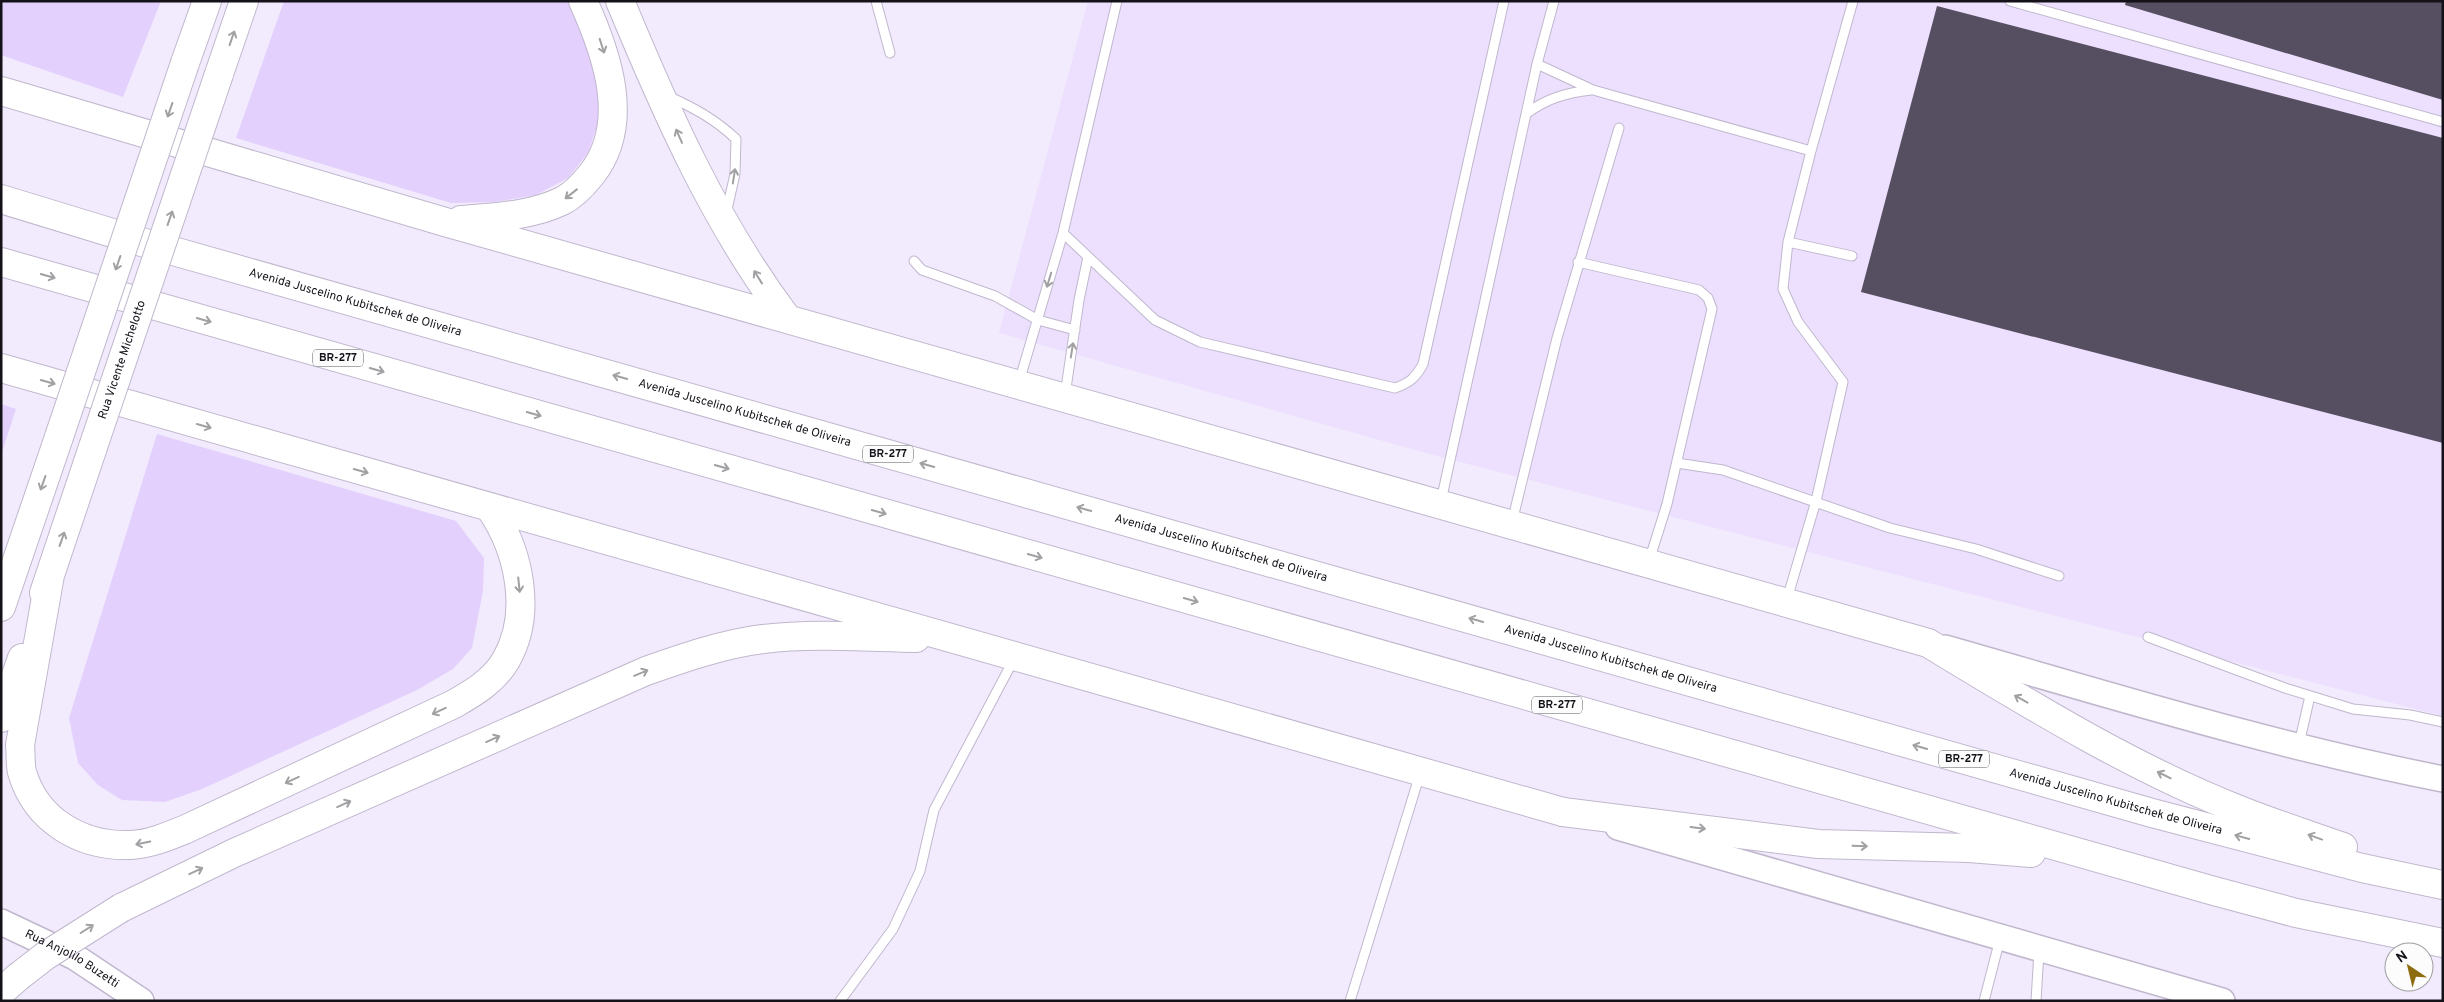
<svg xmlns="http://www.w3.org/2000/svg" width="2444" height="1002" font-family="Overpass,sans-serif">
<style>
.built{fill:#ece0fe}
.green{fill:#e3d0fd}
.building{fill:#564e61}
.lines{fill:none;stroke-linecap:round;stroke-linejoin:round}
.lane-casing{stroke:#c0b7cd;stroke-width:11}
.secondary-casing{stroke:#c0b7cd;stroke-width:28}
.primary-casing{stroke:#c0b7cd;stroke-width:30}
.highway-casing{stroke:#c0b7cd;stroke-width:30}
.lane{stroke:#fff;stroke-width:9}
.secondary{stroke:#fff;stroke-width:25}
.primary{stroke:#fff;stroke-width:28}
.highway{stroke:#fff;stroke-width:28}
.primary-bridge-casing{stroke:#c0b7cd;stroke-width:30;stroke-linecap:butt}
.primary-bridge{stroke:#fff;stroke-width:28}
.oneway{stroke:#a1a0a3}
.labels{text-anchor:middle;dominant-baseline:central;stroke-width:5;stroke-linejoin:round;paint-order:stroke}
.shield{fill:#fcfcfc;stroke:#5a585d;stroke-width:1}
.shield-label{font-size:11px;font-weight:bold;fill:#141119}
.street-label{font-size:12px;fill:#141119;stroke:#fcfcfc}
</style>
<rect width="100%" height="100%" fill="#f2ebfd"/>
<path class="built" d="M1088,1H2443V716L1433,455L999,333Z"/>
<path class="green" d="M1,1H161L123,97L1,55Z
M284,1H569L585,34L600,82L598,123L588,153L568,178L536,195L495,202L451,203L236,138Z
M1,404L16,409L1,455Z
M157,434L456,521L484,558L483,591L472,648L453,669L417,690L202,789L165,802L122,800L98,785L78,763L69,718Z"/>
<path class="building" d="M2126,1H2443V100L2125,5Z
M1937,6L2443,138V443L1861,292Z"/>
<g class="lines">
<defs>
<path id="lane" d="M876,1L890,53
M2010,1L2443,122
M1537,64L1593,90L1811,151
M668,96C694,108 715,119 736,139L735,174L726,214
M1527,113C1548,98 1566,93 1591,90
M1063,233L1155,320L1200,342L1395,388C1410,383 1416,377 1423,364L1504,1
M1788,242L1852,256
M914,261L922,270L995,296L1038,320L1075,330
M1578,262L1699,290L1708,298L1712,309L1667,504L1649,561
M1019,382L1063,233L1117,1
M1065,395L1079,300L1088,257
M1677,463L1723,470L1890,528L1976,549L2059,576
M1441,501L1537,64L1554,1
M1512,522L1557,338L1619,128
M1787,599L1816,501L1843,382L1798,322L1783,289L1788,242L1811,151L1853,1
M2148,637L2285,688L2353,709L2410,715L2443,722
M2299,744L2310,696
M840,1001L893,929L920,871L934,810L1014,659
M1350,1001L1420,774
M1984,1001L2000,939
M2036,1001L2039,951"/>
<g id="secondary">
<path d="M1945,648C2110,695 2274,746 2443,779"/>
<path d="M1618,827L2222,1001"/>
<path id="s1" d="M1,922L75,957L141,1001"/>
</g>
<path id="primary" d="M620,1C666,112 714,221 786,317
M185,63L207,1
M219,74L244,1
M1,91L445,222L1928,643
M461,220C495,217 531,216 562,201C574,195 583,185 591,175C632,124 607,54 583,1
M1,368L1563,812
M50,575L20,745C21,754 20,764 22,772C36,821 82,847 131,845C150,844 169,836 186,829L454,704C473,693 494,681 506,660C533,613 519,550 490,508
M44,593L93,447
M1,607L59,437
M1,718L22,658
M121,908L234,853L646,671C683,658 723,644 763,639C813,633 865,637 916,638
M1,992L18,977"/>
<g id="highway">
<path id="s2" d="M1,199L145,243L2152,813L2362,868L2443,885"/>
<path d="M1,262L2214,891L2296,913L2443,943"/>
<path d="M1928,643C2029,704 2132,768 2242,811C2275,824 2309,835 2343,847"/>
<path d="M1563,812L1818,844L1969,848L2031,853"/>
</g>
</defs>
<use href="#lane" class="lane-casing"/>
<use href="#secondary" class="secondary-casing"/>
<use href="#primary" class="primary-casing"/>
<use href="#highway" class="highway-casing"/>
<use href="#lane" class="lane"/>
<use href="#secondary" class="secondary"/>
<use href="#primary" class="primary"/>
<use href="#highway" class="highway"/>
<defs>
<g id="primary-bridge">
<path d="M59,437L185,63"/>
<path id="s3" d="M93,447L219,74"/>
<path d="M18,977L45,956L121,908"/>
</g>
</defs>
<use href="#primary-bridge" class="primary-bridge-casing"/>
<use href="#primary-bridge" class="primary-bridge"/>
</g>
<defs><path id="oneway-shaft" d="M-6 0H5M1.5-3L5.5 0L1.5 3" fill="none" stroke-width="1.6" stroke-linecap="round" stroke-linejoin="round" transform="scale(1.25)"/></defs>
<g class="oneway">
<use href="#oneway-shaft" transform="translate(232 38) rotate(-71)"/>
<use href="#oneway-shaft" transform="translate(602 46) rotate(72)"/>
<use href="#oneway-shaft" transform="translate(170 110) rotate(109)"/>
<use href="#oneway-shaft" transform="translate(679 136) rotate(-114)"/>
<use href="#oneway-shaft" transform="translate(734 176) rotate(-81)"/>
<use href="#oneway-shaft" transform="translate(571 194) rotate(142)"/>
<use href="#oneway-shaft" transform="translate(170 218) rotate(-71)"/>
<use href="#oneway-shaft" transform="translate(118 263) rotate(109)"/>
<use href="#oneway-shaft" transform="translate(48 276) rotate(16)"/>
<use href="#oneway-shaft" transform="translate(758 277) rotate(-122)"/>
<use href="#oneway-shaft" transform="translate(1049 280) rotate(107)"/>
<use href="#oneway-shaft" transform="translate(204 320) rotate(16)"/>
<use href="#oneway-shaft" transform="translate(1072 350) rotate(-81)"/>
<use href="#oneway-shaft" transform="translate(377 370) rotate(16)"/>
<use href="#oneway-shaft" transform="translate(620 377) rotate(-164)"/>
<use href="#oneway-shaft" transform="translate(48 382) rotate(16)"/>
<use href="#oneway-shaft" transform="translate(534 414) rotate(16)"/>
<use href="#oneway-shaft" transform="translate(204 426) rotate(16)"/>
<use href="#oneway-shaft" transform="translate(927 465) rotate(-164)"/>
<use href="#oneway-shaft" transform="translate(722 467) rotate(16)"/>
<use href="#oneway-shaft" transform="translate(361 471) rotate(16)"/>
<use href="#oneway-shaft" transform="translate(43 483) rotate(109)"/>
<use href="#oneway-shaft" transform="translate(1084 509) rotate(-164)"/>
<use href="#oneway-shaft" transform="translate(879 512) rotate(16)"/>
<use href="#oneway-shaft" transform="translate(62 539) rotate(-71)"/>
<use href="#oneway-shaft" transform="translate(1035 556) rotate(16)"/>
<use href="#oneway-shaft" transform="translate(519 585) rotate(84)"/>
<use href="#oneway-shaft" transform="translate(1191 600) rotate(16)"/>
<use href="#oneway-shaft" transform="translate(1476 620) rotate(-164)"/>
<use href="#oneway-shaft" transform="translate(641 673) rotate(-23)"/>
<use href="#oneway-shaft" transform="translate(2021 699) rotate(-151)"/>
<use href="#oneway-shaft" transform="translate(439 711) rotate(155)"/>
<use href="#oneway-shaft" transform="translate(493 739) rotate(-24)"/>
<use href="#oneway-shaft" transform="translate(1920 747) rotate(-164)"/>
<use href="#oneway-shaft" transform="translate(2164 775) rotate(-154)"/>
<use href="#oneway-shaft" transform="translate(292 780) rotate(155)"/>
<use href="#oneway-shaft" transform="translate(344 804) rotate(-24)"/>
<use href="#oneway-shaft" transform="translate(1698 828) rotate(7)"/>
<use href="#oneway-shaft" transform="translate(2242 837) rotate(-165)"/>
<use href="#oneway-shaft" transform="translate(2315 837) rotate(-160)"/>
<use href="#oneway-shaft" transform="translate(143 843) rotate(168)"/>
<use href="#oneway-shaft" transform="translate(1860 846) rotate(2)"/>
<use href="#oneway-shaft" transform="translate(196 871) rotate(-25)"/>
<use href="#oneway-shaft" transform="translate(87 929) rotate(-32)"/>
</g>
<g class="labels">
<g class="shield">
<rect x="313" y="349.5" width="50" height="17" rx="4"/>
<rect x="863" y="445.5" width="50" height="17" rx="4"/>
<rect x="1532" y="696.5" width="50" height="17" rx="4"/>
<rect x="1939" y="750.5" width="50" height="17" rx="4"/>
</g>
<g class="shield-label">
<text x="338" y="358">BR-277</text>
<text x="888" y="454">BR-277</text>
<text x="1557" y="705">BR-277</text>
<text x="1964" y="759">BR-277</text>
</g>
<g class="street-label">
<text stroke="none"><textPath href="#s2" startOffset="369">Avenida Juscelino Kubitschek de Oliveira</textPath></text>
<text stroke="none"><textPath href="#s3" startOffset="92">Rua Vicente Michelotto</textPath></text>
<text stroke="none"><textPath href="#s2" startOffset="774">Avenida Juscelino Kubitschek de Oliveira</textPath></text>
<text stroke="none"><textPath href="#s2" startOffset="1269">Avenida Juscelino Kubitschek de Oliveira</textPath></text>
<text stroke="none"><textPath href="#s2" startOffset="1674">Avenida Juscelino Kubitschek de Oliveira</textPath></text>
<text stroke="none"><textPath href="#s2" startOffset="2199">Avenida Juscelino Kubitschek de Oliveira</textPath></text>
<text stroke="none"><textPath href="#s1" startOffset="80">Rua Anjolilo Buzetti</textPath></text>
</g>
</g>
<rect width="2444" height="1002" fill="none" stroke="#141119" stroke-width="5"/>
<g transform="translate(2409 967) rotate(325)"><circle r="24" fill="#fcfcfc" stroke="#9f9ea1"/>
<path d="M0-4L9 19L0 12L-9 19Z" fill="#8e6d11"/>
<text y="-8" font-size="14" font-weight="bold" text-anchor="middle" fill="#141119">N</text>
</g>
</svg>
